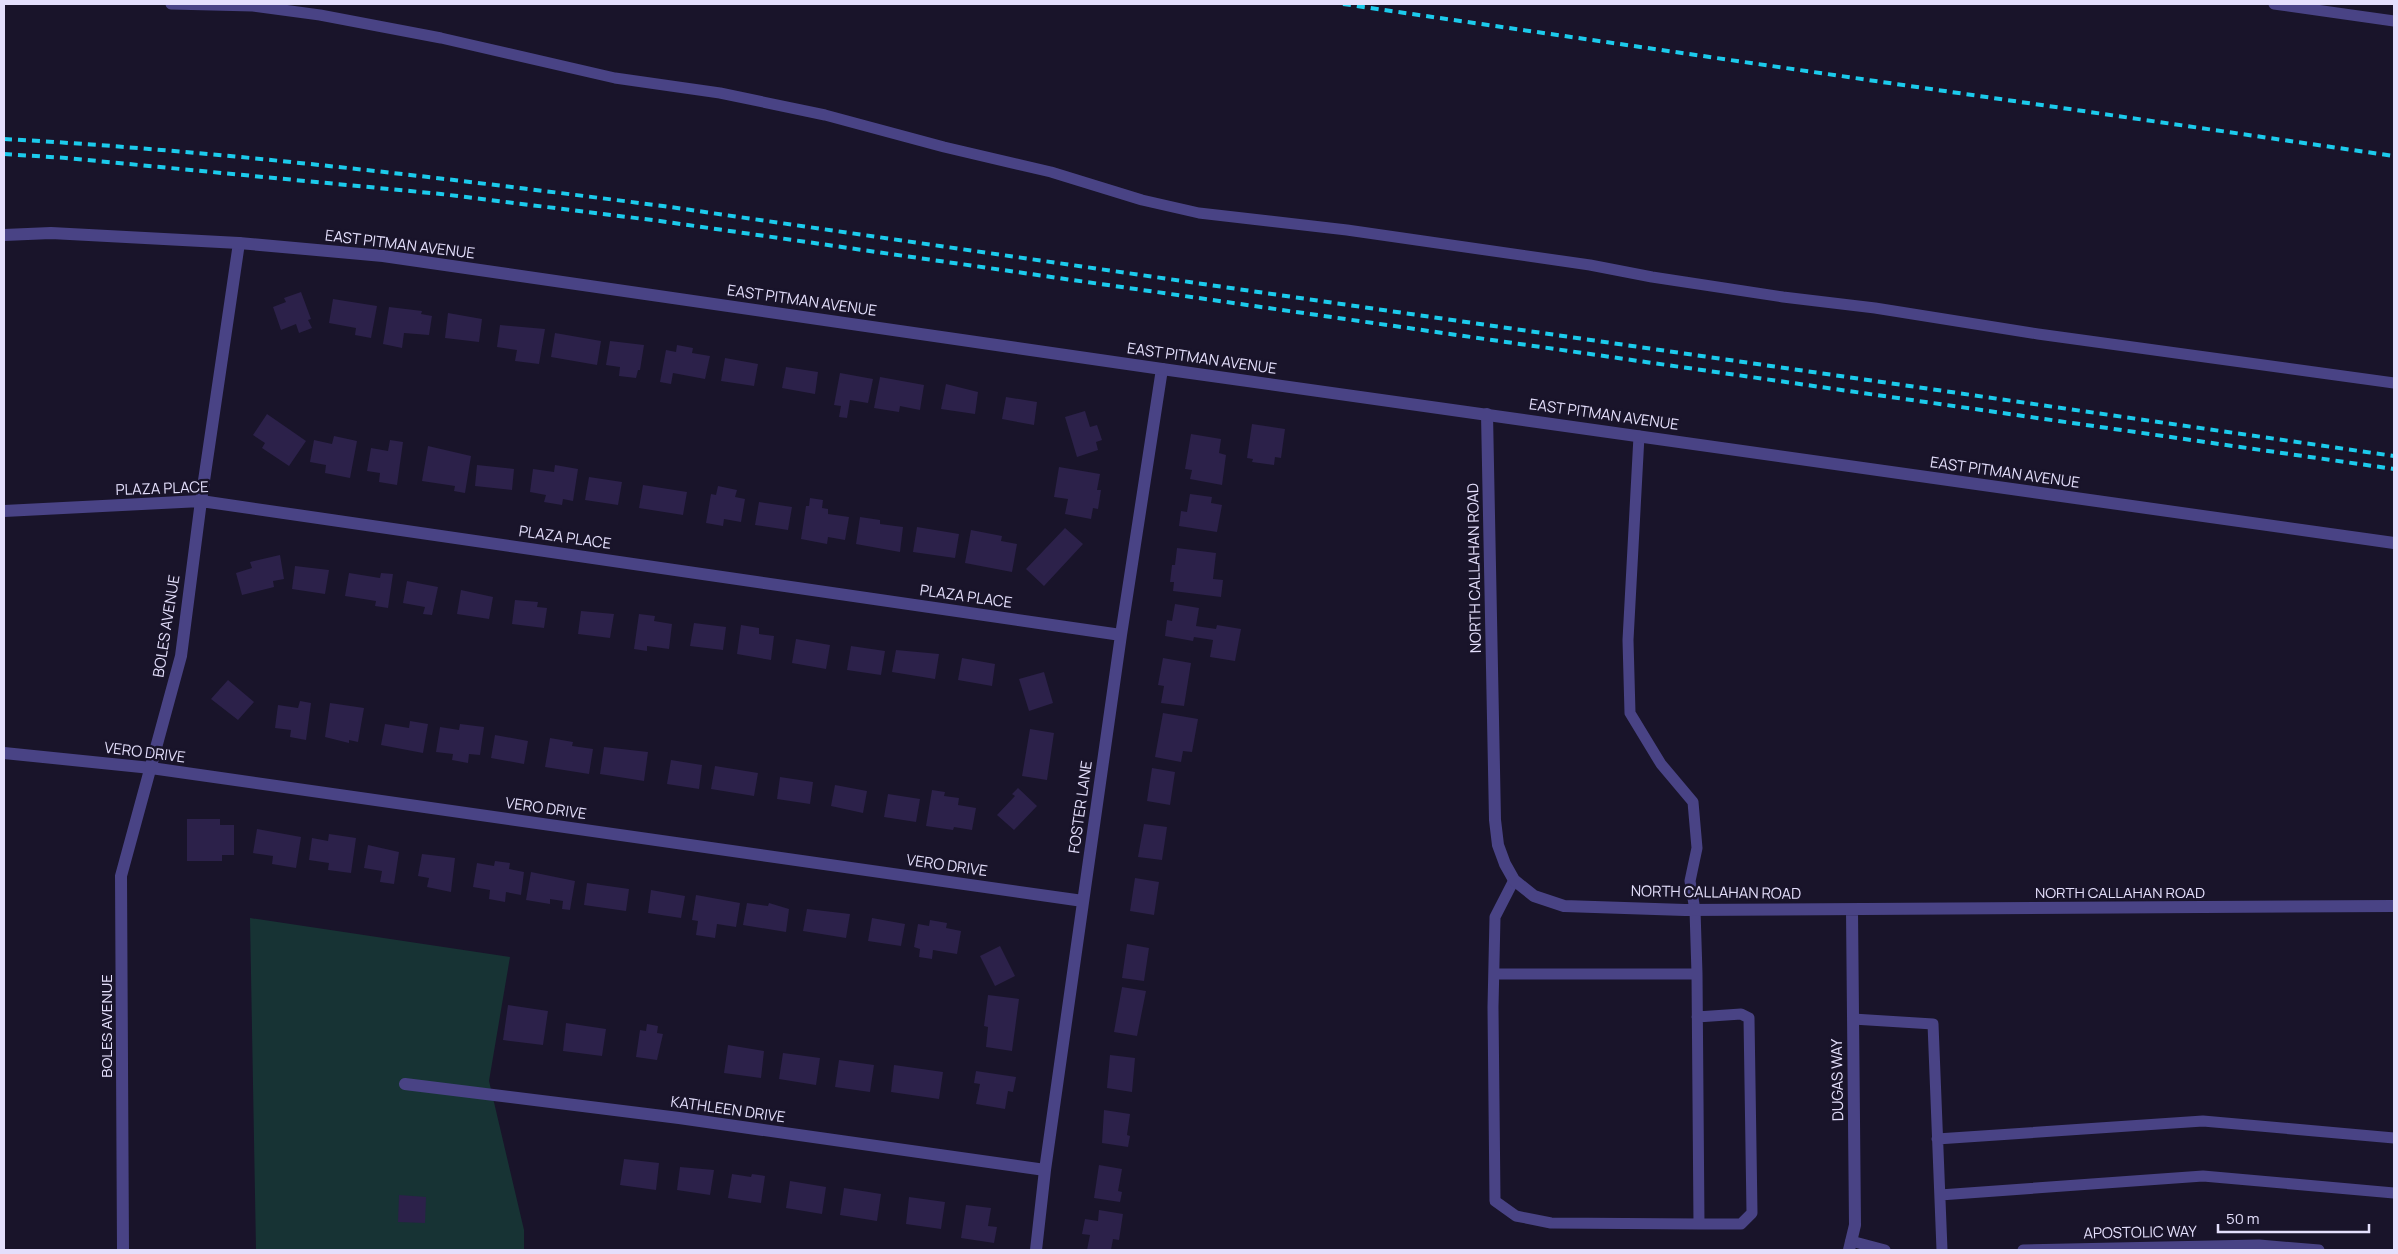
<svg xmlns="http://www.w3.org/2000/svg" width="2398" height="1254" font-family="Manrope,sans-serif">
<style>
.green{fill:#173334}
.building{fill:#2c214a}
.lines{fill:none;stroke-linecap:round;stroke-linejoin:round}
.service{stroke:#494385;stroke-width:11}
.minor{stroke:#494385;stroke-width:12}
.tertiary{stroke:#494385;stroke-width:12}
.rail{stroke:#1ccbec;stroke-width:4;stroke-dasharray:8 6;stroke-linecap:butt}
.labels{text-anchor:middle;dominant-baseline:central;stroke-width:5;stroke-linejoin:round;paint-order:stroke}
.street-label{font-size:15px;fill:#e4dffc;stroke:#19142a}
</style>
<rect width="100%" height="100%" fill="#19142a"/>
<path class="green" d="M250,918L510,957L489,1081L524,1230V1250H256Z"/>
<path class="building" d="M301,292L311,319L308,320L312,328L299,333L296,324L281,330L273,307L286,302L284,298Z
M333,299L377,306L371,338L355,335L356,328L329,323Z
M389,307L422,311L421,314L432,316L429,335L404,333L402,348L383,344Z
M448,313L482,319L479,342L445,338Z
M500,325L545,329L539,364L515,361L517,350L497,347Z
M555,333L601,341L597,365L551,357Z
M610,341L644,345L640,370H638L636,378L619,376L620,367L606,365Z
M677,345L693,348L692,353L710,356L705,379L673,373L671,384L660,382L666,350L676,352Z
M725,358L758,364L754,386L721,381Z
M786,367L818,372L815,394L782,388Z
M840,373L873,379L868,403L850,400L847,418L839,417L841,406L834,405Z
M880,377L924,385L920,410L900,406L899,412L874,408Z
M946,384L978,392L975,414L941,409Z
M1006,397L1037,402L1034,425L1002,419Z
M1085,411L1090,427L1097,425L1102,440L1096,442L1098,450L1077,457L1065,417Z
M267,414L306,441L289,466L262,448L265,443L253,435Z
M1252,424L1285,429L1281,458L1275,457L1274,465L1252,462L1253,459L1247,458Z
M1191,434L1221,439L1219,453L1226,455L1222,485L1190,479L1192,470L1185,469Z
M334,436L357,441L350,478L325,473L326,465L310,462L314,440L332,444Z
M390,440L403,442L397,485L379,482L380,473L367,471L371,448L388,451Z
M428,446L471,456L465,493L454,491L455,486L422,481Z
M477,465L514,469L512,490L475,486Z
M555,465L578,469L573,501L563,499L562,505L544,502L546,495L530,492L533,469L554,472Z
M1059,467L1100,474L1097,490H1101L1098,509L1093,508L1091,519L1065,514L1068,499L1054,497Z
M589,477L622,482L618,505L585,500Z
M643,485L687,492L683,515L639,508Z
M718,486L737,490L735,497L745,499L741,522L724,519L723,526L706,523L711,494L716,495Z
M1190,494L1212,497L1211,503L1222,505L1217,532L1179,526L1181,511L1187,512Z
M810,498L823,500L822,508L828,509V514L849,517L845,540L828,537L827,544L801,539L806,506H809Z
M759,502L792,507L788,530L755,525Z
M860,517L880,520V524L903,527L900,552L856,544Z
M917,527L959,534L955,558L913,552Z
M1065,528L1083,544L1044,586L1026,569Z
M971,530L1002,536L1001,541L1017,544L1012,572L965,563Z
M1177,548L1216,553L1213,579L1223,580L1221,597L1173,591L1174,582H1170L1172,565H1175Z
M280,555L284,579L273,581L274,587L242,595L236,573L252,568L250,562Z
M295,566L329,570L325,594L292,589Z
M349,573L380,578L381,573L393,574L388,608L375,606L376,601L345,596Z
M407,581L438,587L432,615L423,614L425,607L403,603Z
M461,590L493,597L489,619L457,614Z
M515,600L538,602L537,607L547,608L544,628L512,624Z
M1175,604L1199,608L1196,626L1216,629L1217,625L1241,629L1235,661L1210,657L1213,640L1194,637L1193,641L1165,636L1167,620L1172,621Z
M581,611L614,614L610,638L578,634Z
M639,614L655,616L654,621L672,624L669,649L647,646V651L634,649Z
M694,623L726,627L723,650L690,646Z
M741,625L759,628V634L774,636L771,660L737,654Z
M796,639L830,645L826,669L792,663Z
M851,646L885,651L881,675L847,670Z
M896,650L939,654L935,679L892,672Z
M962,658L995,664L992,686L958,680Z
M1163,658L1191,663L1184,706L1161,703L1164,686L1158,685Z
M1044,672L1053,703L1029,711L1019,679Z
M228,680L254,702L238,720L211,699Z
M300,701L311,703L306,740L290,737L291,730L275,728L278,705L298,708Z
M330,703L364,708L358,742L349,740V743L325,737Z
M1163,713L1198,719L1192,752L1183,751L1181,762L1155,757Z
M410,721L428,724L423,753L381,745L385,724L409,728Z
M460,724L484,727L480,755L469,754L468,763L452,760L453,754L436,752L440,727L459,730Z
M1030,729L1054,733L1047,780L1022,776Z
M495,735L528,741L524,764L491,758Z
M550,738L573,742L572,746L593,749L589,774L545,767Z
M604,747L648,752L644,781L600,774Z
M671,760L702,765L699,789L667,784Z
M715,766L758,773L754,796L711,789Z
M1152,768L1175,772L1170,805L1147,801Z
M780,777L813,782L810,804L777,799Z
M835,785L867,791L863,813L831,806Z
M1018,788L1037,806L1014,830L997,815L1015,796L1012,794Z
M932,790L945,792L944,796L959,798L958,805L976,808L972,830L954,827L953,830L926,826Z
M888,794L920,799L916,822L884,817Z
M187,819H220V825H234V855H222V861H187Z
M1144,824L1167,827L1162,860L1138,857Z
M257,829L301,837L296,868L272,864L273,856L253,853Z
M329,834L356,838L351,873L328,870L329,863L309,860L312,838L328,841Z
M368,845L399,852L394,884L380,882L382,871L364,868Z
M422,854L455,858L451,892L427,887L429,878L418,876Z
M495,861L510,863L509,869L524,872L521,895L506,892L505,902L489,899L490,890L473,887L477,863L494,866Z
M531,872L575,881L570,910L562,909L563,901L550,899V904L526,900Z
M1135,878L1159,882L1154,915L1130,911Z
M587,883L629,889L626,911L584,905Z
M651,890L685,896L681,918L648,913Z
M696,895L740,903L736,927L717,924L715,938L696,935L698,921L692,920Z
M747,903L768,906L769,903L789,909L786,932L743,925Z
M807,909L850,914L846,938L803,931Z
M872,918L905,924L901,946L868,941Z
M930,920L947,923L946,928L961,931L957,954L933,950L932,959L919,957L920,949L914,947L918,924L929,926Z
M1127,944L1149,948L1144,981L1122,978Z
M1000,946L1015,976L995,986L980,956Z
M1122,987L1146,991L1137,1036L1114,1032Z
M988,995L1019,999L1012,1051L986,1047L988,1027L984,1026Z
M508,1005L548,1011L543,1045L503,1040Z
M566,1023L606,1029L602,1056L563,1051Z
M647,1024L658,1026L657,1033L663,1034L657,1060L636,1057L640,1030L646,1031Z
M728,1045L764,1051L761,1078L724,1073Z
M783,1053L820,1058L816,1085L779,1079Z
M1110,1055L1135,1058L1132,1092L1107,1088Z
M839,1060L874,1065L870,1092L835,1087Z
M894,1065L943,1072L939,1099L891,1092Z
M976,1071L1016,1077L1013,1092L1008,1091L1005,1109L976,1104L980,1084L974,1083Z
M1104,1110L1130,1114L1127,1135L1130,1136L1128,1147L1102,1143Z
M624,1159L659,1163L656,1190L620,1185Z
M1099,1165L1122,1169L1118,1191L1122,1192L1120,1202L1094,1198Z
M680,1167L714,1170L710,1195L677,1190Z
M732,1174L751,1177L752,1174L765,1176L761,1203L728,1198Z
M790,1181L826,1187L822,1214L786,1208Z
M844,1188L881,1194L877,1221L840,1215Z
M399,1195L426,1197L425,1223L398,1222Z
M909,1197L945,1202L941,1229L906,1224Z
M966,1205L991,1208L988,1226L997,1227L994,1243L961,1238Z
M1099,1210L1123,1214L1119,1240L1113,1239L1111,1250H1087L1090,1235L1082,1234L1085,1219L1098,1221Z"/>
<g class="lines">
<path class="service" d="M171,4L253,6L320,15L441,38L615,78L720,93L825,115L944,147L1051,172L1142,200L1199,213L1347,230L1590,265L1652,277L1783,297L1875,308L2038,334L2394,383
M2274,4L2394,21
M1514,880L1495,917L1493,1007L1495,1201L1516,1216L1551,1223L1699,1224L1697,974L1695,910L1690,881L1697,848L1693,802L1661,764L1630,713L1628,640L1639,436
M1495,974H1697
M1697,1017L1741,1014L1749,1018L1752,1213L1741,1224H1699
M1853,1019L1933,1024L1942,1250
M1937,1139L2203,1121L2394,1138
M1940,1195L2203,1176L2394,1193
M1851,1241L1885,1250
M2023,1250L2259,1245L2319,1250"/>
<path class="minor" d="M1487,414L1495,820L1498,845L1505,864L1514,880L1534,896L1564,906L1685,910L2394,906
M4,511L201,501L1121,635
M4,753L151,768L1083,901
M405,1084L679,1118L1045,1170
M123,1250L121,876L181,656L201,501L239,243
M1036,1250L1045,1170L1121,635L1162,369
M1849,1250L1855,1225L1852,910"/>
<path class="tertiary" d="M4,235L51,233L239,243L383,256L1162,369L2394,543"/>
<path class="rail" d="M1343,4L2394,156
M4,139C224,151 444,178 663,206L2394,456
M4,154L66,158L441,194L660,221L2394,469"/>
</g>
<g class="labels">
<g class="street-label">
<text transform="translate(400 244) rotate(7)">EAST PITMAN AVENUE</text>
<text transform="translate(802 300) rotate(8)">EAST PITMAN AVENUE</text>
<text transform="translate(1202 358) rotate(8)">EAST PITMAN AVENUE</text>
<text transform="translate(1604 414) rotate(8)">EAST PITMAN AVENUE</text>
<text transform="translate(2005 472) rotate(8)">EAST PITMAN AVENUE</text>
<text transform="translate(162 488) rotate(-2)">PLAZA PLACE</text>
<text transform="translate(565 537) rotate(8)">PLAZA PLACE</text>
<text transform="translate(1474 568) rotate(-91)">NORTH CALLAHAN ROAD</text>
<text transform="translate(966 596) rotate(8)">PLAZA PLACE</text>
<text transform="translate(166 626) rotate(-81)">BOLES AVENUE</text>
<text transform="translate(145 752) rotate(7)">VERO DRIVE</text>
<text transform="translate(1080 807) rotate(-82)">FOSTER LANE</text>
<text transform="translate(546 808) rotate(8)">VERO DRIVE</text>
<text transform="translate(947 865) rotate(8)">VERO DRIVE</text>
<text transform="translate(1716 892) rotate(1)">NORTH CALLAHAN ROAD</text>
<text x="2120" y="892">NORTH CALLAHAN ROAD</text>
<text transform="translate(106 1026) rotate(-90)">BOLES AVENUE</text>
<text transform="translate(1837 1080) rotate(-91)">DUGAS WAY</text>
<text transform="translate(728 1109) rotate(8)">KATHLEEN DRIVE</text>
<text transform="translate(2140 1232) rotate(-1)">APOSTOLIC WAY</text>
</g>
</g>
<rect width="2398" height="1254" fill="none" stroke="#e4dffc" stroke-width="10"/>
<path d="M2218 1224v8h151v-8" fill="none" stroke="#e4dffc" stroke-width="2.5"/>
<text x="2226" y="1224" font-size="15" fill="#e4dffc" stroke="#19142a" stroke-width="4" paint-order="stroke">50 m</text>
</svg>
